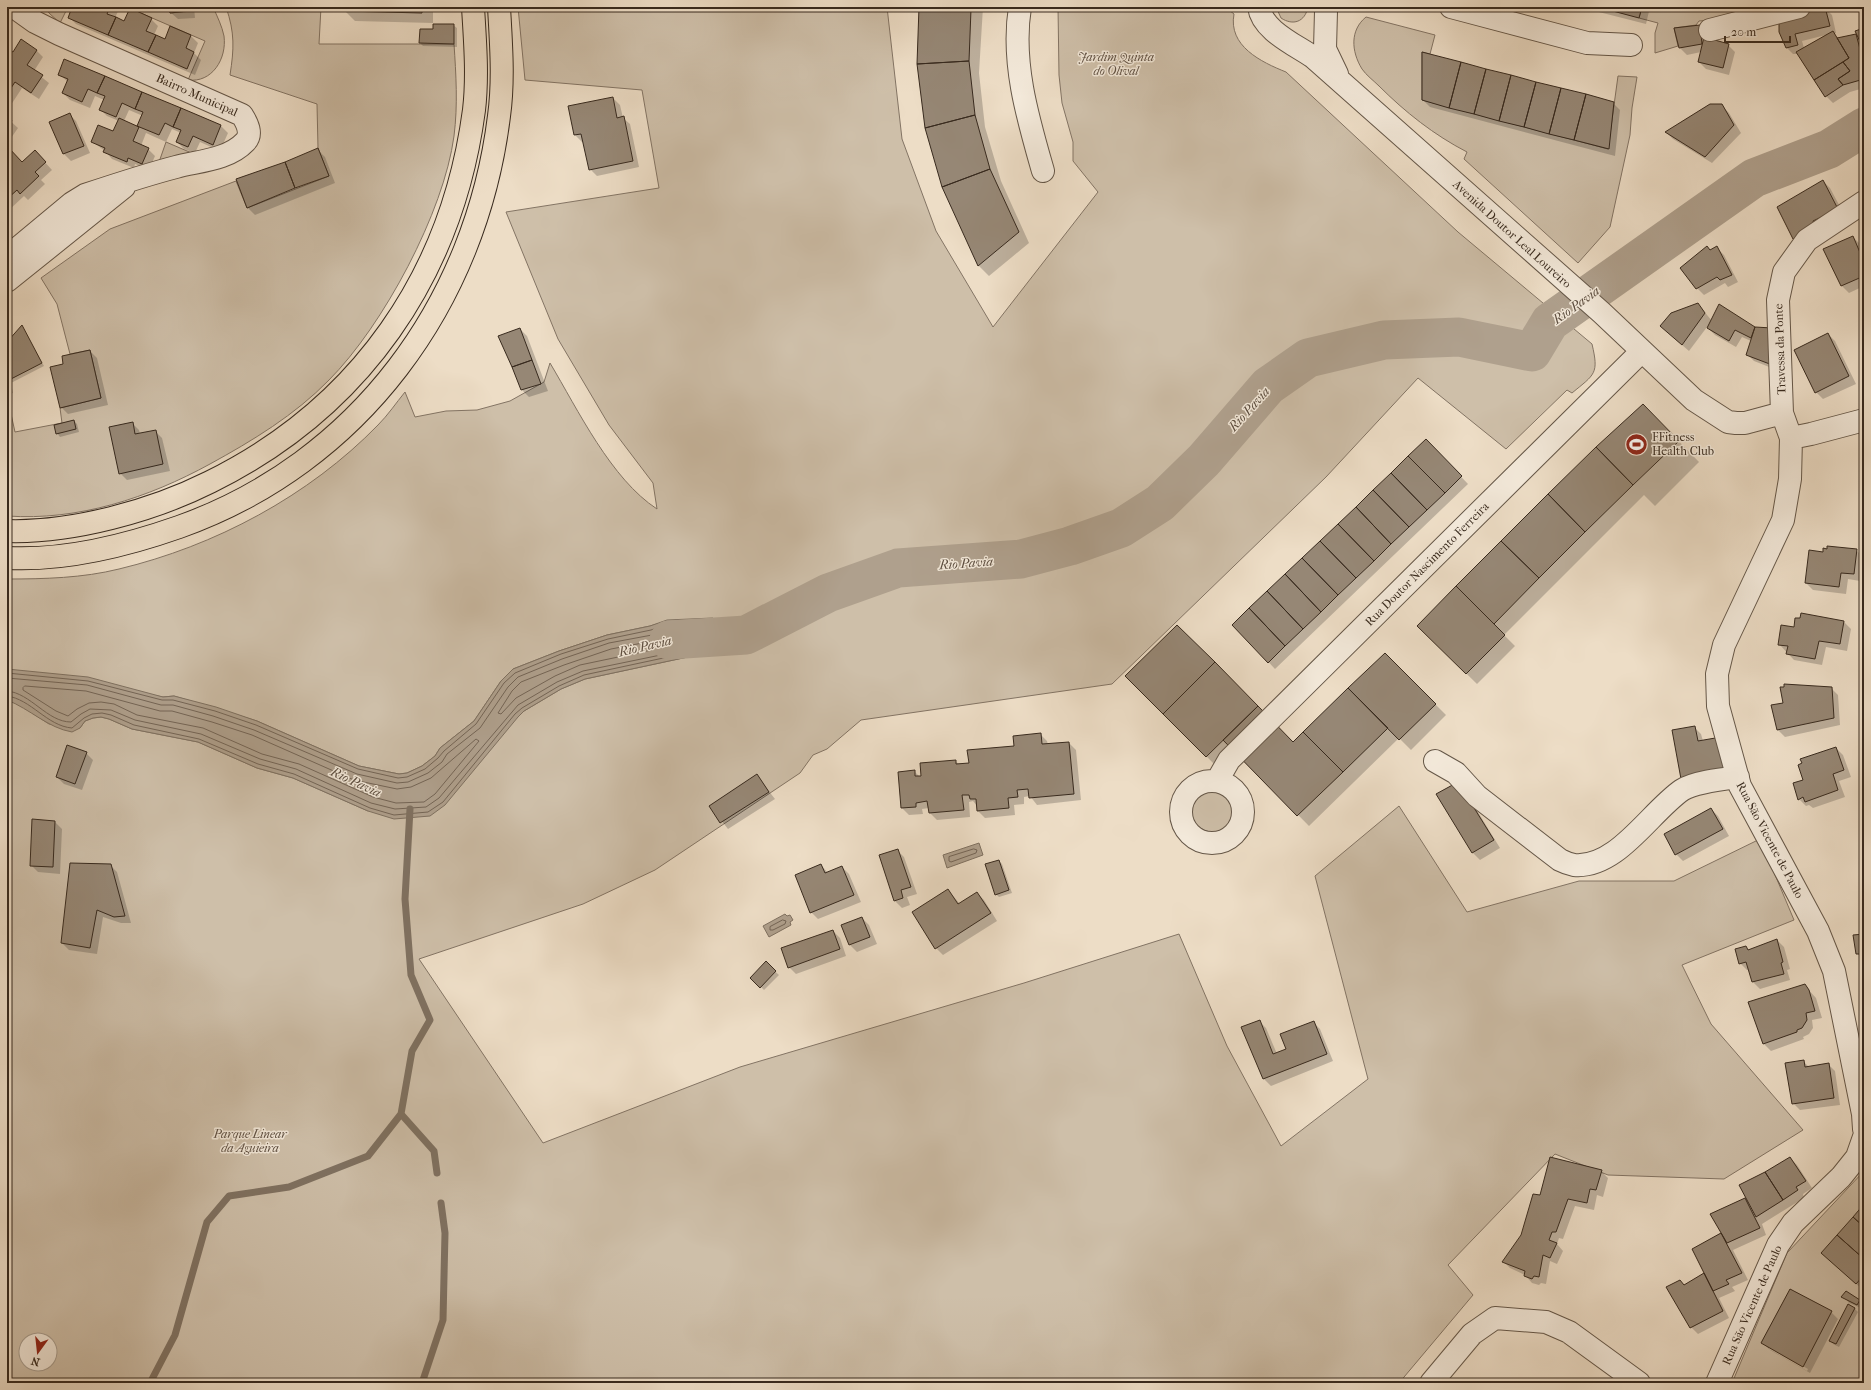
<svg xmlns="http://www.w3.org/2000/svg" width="1871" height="1390" font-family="'IM FELL French Canon',serif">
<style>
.green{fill:#cebfa9;stroke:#837464;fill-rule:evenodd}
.water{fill:#afa08d;stroke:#7f7161}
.shadow{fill:#0003;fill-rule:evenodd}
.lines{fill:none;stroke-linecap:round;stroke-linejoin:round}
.shore{stroke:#746556;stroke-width:1}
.stream{stroke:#7f7161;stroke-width:7}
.river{stroke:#afa08d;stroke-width:39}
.building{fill:#968775;stroke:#382a1e}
.minor-casing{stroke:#655748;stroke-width:24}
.primary-casing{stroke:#382a1e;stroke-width:24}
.minor{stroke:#f3e9da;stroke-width:22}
.primary{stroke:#edddc6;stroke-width:22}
.labels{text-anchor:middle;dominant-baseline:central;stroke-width:3;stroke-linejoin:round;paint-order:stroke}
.park-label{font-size:12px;font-style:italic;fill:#5e4f41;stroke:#f3e9da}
.street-label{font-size:12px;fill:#382a1e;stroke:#f3e9da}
.poi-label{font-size:12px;fill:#382a1e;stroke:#f3e9da;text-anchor:start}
.water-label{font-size:13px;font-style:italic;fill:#5c4d3f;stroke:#f3e9da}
</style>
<rect width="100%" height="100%" fill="#edddc6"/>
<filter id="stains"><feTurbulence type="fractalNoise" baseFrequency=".005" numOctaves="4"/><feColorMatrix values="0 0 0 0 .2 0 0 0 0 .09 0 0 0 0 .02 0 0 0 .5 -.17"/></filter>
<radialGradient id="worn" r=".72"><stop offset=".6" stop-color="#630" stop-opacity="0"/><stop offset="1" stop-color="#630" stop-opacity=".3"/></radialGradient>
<path class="green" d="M46,7H68L60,23L49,13Z
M127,7H169L170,13L203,10V7H213C217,16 222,26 224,36C227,59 212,83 188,80L205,41Z
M226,7H321L319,44H454C456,74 458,105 454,136C444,212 383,326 329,380C295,415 252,441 210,464C148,498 78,521 7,516V396L15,432L62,423L60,408L101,398L90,350L70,354L57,304L41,278L110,229L236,181L247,208L329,176L318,148L317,104L230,75C234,49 235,33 226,7Z
M518,7H887L902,139L936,231L993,327L1098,192L1073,161V142L1062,103L1059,75L1058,7H1217L1229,10L1234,14C1228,46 1261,62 1286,72L1458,232L1592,344C1599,374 1595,374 1572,393L1567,390L1506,449L1418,378L1326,477L1112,684L861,720L827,749L813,755L800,773L655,870L583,904L419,959L543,1143L740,1067L1024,983L1179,934L1227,1046L1281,1146L1368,1079L1315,876L1399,806L1467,912L1579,881H1674L1760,839L1794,920L1682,965L1711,1024L1803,1130L1724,1179L1608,1175L1555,1154L1448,1265L1473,1295L1399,1383H7V700L20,705L49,724L80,728L85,721L93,718L101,717L109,719L132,729L198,742L257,768L293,778L368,811L518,717L524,711L561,689L585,679L697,655L731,650L667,621L650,626L607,635L559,651L513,669L501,681L474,721L440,748L435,756L422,766L407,773L399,774L359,766L257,721L174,696L163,697L7,669V579C44,579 83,578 119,569C215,546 309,496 378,425C388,415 396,403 405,392L415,417L446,411L477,410L510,401L544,382L550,363C578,410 611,479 657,509L653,483L609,425L558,339L506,212L659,188L642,90L525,80ZM26,1340H50V1364H26Z
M1276,7H1308C1305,22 1293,26 1281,18Z
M1642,7H1778L1724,19L1699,21L1696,25L1674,28L1678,46L1655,53V33L1658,23L1639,18Z
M1366,17L1435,35L1430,54L1422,52V100L1608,149L1618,76L1637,77L1632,108L1630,135L1610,227L1578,263L1464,159L1467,152C1434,135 1405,112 1379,86C1374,81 1366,75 1362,69C1351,51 1350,30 1366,17Z
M166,142L194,154L158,165Z
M1191 810a22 22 0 1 1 44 0a22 22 0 1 1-44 0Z
M1864,1171V1383H1732L1787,1253Z"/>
<path class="water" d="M713,618L731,650L697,655L585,679L561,689L524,711L518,717L445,805L430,816L394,819L368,811L293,778L257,768L198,742L132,729L109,719L101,717L93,718L85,721L80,728L72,732C48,728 30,709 7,700V669L88,677L163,697L174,696L216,707L257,721L359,766L399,774L407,773L422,766L435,756L440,748L474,721L501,681L513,669L559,651L607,635L650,626L667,620Z
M979,843L983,855L947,868L943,855Z
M785,914L787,916L790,915L793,920L790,922L791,925L769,937L763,926Z"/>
<path class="shadow" d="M74,7H118L119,9L115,18L125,22L151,19L158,26L154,35L166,40L171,28L191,36L198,43L194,53L201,60L195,75L76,24L69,17Z
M170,7H194L195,18L178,19L170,12Z
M344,7H433V23L355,21L344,10Z
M921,7H983L979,73L985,127L1001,181L1029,243L989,276L978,265L918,64Z
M1579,7H1650L1646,24Z
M1825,8L1832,15L1836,33L1834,34L1839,39L1858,35L1864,29V88L1850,92L1833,103L1826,96L1798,54H1793L1786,47L1780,32ZM1826,35L1804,48L1802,41Z
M453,25L457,28V47L423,46L420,43L434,30Z
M1699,26L1707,39L1728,45L1735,52L1729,75L1706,69L1699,62L1701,52L1687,55L1680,48L1675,29Z
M36,50L43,57L34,71L49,83L39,99L22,88L7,111V51L13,53Z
M65,60L221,126L228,133L220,151L200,142L195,153L184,149L177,142L181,133L172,129L166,142L146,133L141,146L148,149L155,156L149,170L135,164L134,168L112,159L105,151L93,142L114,133L119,121L107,116L100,109L104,100L95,96L90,108L70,100L63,93L68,82L59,74ZM129,110L143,116L138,127L124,121Z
M613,98L620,105L623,118L630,124L639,167L597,176L590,169L584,141L582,142L575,135Z
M1423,100L1613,103L1620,110L1615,156L1430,107Z
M1721,105L1729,113L1741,133L1712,163L1673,139L1666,132Z
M69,114L76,121L90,153L71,161L64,154L50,123Z
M7,118L18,128L9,141L7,140Z
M8,148L22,163L42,159L52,170L41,180L45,184L28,200L24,196L7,212V176L10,173L7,169Z
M318,150L325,157L335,183L255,215L248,208L237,180Z
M1823,181L1830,188L1845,216L1800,245L1794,238Z
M1853,237L1860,244L1864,254V286L1849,293L1842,286L1825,250Z
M1717,248L1724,255L1738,282L1728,287L1725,283L1704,295L1697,288L1710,251Z
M1698,304L1712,321L1754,328L1771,329L1782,372L1754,361L1747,354L1751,341L1742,337L1736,347L1715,335L1707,327L1689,351L1668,333Z
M22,327L44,366L11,383L13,393L7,395V343Z
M520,329L527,336L548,391L529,397L522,390L500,337Z
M1828,334L1835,341L1856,384L1823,399L1816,392L1795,350Z
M90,351L97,358L108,405L68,414L61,407L65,365Z
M74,421L77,424L79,432L60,437L57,433Z
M132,423L139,430L140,434L155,431L162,438L170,471L127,480L120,473Z
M1664,426L1699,462L1655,506L1644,495L1504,635L1515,646L1477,684L1418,626Z
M1426,440L1468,484L1275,669L1233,625Z
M1856,550L1863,557L1860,581L1848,579L1846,594L1813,590L1806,583L1824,553Z
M1802,615L1844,622L1851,629L1847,651L1826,647L1822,665L1794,660L1779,644L1794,628L1801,620Z
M1385,654L1446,715L1411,750L1399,738L1309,826L1234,750L1217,767L1127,676L1294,743Z
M1831,688L1838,695L1840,725L1785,737L1778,730L1772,706Z
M1694,727L1701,734L1703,741L1734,778L1673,731Z
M1040,734L1047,741L1048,745L1069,743L1076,750L1081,800L1037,805L1030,796L1024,797V804L1014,805L1015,815L985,818L978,811L977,806L973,801L969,802L970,817L937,820L930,813L929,808L922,809L923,814L909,815L902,808L899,772L914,771L920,777L955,761L960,765L970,764L1015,747Z
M1836,748L1843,755L1851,777L1839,781L1845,797L1813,808L1809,805L1806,806L1799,799L1804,780Z
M86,753L93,760L82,790L64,784L57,777Z
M757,776L775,799L728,829L710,806Z
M1465,791L1500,848L1480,860L1473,853L1438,795Z
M1711,809L1718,816L1729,836L1683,861L1676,854Z
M33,820L55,822L62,829L60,874L38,872L31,865Z
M897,850L904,857L917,894L907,897L910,905L902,908L895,901L880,856Z
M999,861L1002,864L1012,893L999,897L996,894Z
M110,865L117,872L131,923H121L103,917L97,954L69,950L62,943Z
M821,865L828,873L842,867L849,874L861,902L818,919L811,912Z
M948,890L960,904L977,893L984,900L997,921L943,955L936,948Z
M862,918L869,925L877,944L857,952L850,945L843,926Z
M833,931L840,938L846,956L796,974L789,967Z
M1864,935V960L1857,953Z
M1777,940L1784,947L1790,969L1787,970L1790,980L1760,989L1753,982L1750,970H1747L1740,963L1746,947L1749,950Z
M766,963L779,975L764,990L752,978Z
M1805,986L1816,998L1822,1018L1812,1020L1813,1028L1809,1034L1803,1037L1804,1039L1771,1051L1764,1044Z
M1259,1021L1266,1028L1277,1054L1287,1049L1313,1022L1320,1029L1333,1061L1271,1086L1264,1079L1243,1028Z
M1803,1061L1809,1067L1828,1064L1835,1071L1840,1105L1800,1110L1793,1103Z
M1790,1158L1797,1165L1812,1188L1803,1194L1804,1198L1762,1224L1766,1235L1733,1250L1748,1280L1732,1287L1735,1291L1719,1298L1729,1318L1698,1334L1691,1327L1685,1286L1705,1274L1693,1250L1723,1234L1712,1214L1747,1199L1740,1186Z
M1601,1171L1608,1178L1603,1197L1597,1195L1594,1210L1575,1206L1563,1239L1559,1238L1557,1244L1563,1251L1557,1264L1550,1261L1546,1284L1541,1283L1539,1285L1532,1283L1525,1275L1510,1268L1503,1261L1522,1235L1541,1196Z
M1864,1206V1290H1863L1822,1253Z
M1846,1293L1863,1304L1861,1308L1849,1303L1846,1299L1843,1296Z
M1854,1308L1858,1312L1839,1347L1833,1344L1830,1340Z
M1831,1312L1838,1319L1810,1373L1770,1350L1763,1343ZM1769,1347L1808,1369L1807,1371L1769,1349Z"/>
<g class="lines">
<path class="shore" d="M703,634L706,637L704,639L580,665L555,676L516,698L501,714L498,713L512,691L521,682L564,665L611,649L653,641L670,635Z
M7,673L88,681L162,700H173L215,711L256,725L358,769L398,778L407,777L425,769L438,758L444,751L476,724L504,683L515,673L561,654L608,639L651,630L668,624L710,622L724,646L722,648L696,651L584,675L559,686L522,708L515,714L443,802L428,812L394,815L370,808L294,774L258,764L199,739L134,725L111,715L102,713L92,714L84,718L72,728C47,726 31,699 7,696
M7,678L87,685L161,705H173L213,716L254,730L357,774L397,783L408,782L428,773L442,762L447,754L480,728L508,687L518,677L562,659L609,643L652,635L669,629L707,628L716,642L714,644L583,671L557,682L518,705L439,798L426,807L395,809L371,803L296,769L260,759L201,734L135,720L111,710L90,709L81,714L71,722C47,722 31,693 7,691
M25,686L86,691L160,711H172L212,722L252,735L354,780L397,789L411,787L431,778L476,739L479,741L435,794L424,802L396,803L373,797L299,764L262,754L203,728L137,715L114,704L101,702L89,703L77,709L68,716L56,711L23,690V688Z
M974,849L977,850L976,853L951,862L949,861V857Z
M783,920L786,921L785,924L773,930H770V927Z"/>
<path class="stream" d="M401,1114L434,1151L437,1173
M150,1383L175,1335L207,1222L229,1196L289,1187L368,1156L401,1114L412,1051L430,1020L411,975L405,899L410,809
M422,1383L443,1320L445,1233L441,1203"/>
<path class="river" d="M669,640L746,635L828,593L898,568L1021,559L1070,546L1121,528L1160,503L1204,460L1268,386L1308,358L1384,340L1459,337L1532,352L1550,322L1754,178L1829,149L1864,127"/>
</g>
<path class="building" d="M72,7H110L107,14L116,17L108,35L68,18Z
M169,7H188V11L170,13Z
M343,7H422V13L343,11Z
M919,7L971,9L969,61L917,64Z
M1597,7H1610L1609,10Z
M1610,7H1642L1639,18L1609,10Z
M1825,7L1830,26L1795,34L1798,45L1786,48L1779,32V24L1782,18L1788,15Z
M130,8L152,18L146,31L156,35L148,52L108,35L116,17L124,21Z
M433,24H454V44L419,43L420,29H433Z
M1700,25L1702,44L1679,48L1674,28Z
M170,26L191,35L186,48L194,52L187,69L148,52L156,35L165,39Z
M1864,28V50L1855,31Z
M1833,31L1849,58L1814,80L1796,52Z
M1856,34L1864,64V79L1843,85L1838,79L1850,71L1843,62L1849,58L1837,38Z
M1704,37L1729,44L1723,68L1698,62Z
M21,39L37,50L27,65L43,75L31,93L15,82L7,94V49L13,52Z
M1422,52L1461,62L1449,108L1422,100Z
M64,59L105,76L97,93L88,89L82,102L62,93L68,79L58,75Z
M969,61L975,115L925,128L917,64Z
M1461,62L1486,69L1474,114L1449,108Z
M1843,62L1850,71L1838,79L1843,85L1825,97L1814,80Z
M1486,69L1511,75L1499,121L1474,114Z
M1511,75L1536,82L1524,127L1499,121Z
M105,76L142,92L135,109L122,103L116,117L99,110L105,96L97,93Z
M1536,82L1561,88L1549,134L1524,127Z
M1561,88L1586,94L1574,140L1549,134Z
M142,92L181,108L173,127L165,123L159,135L137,126L143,112L135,109Z
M1586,94L1614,102L1609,149L1574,140Z
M613,97L617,118L624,116L633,161L589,170L581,134L574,135L568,106Z
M1710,104H1722L1734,125L1705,157L1665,132Z
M181,108L221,125L213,145L193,136L188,147L176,142L181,130L173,127Z
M70,113L84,146L63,154L49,122Z
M975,115L990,169L942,187L925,128Z
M7,117L12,120L7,127Z
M119,118L139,127L133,141L149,148L142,164L128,158L127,162L103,152L105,148L91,142L98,125L113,131Z
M8,147L22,162L35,150L46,162L35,172L39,176L20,194L17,190L7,199Z
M318,148L329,176L295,188L285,162Z
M285,162L295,188L247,208L236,179Z
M990,169L1019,232L978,266L942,187Z
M1823,180L1838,209L1813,221L1815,227L1793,239L1777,207Z
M1853,236L1864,262V276L1841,286L1823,249Z
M1707,246L1710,250L1717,246L1732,275L1720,280L1717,277L1696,289L1680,268Z
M1698,303L1705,313L1682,345L1660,326L1671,313Z
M1719,304L1755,327L1751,338L1735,330L1729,341L1707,328Z
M22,325L42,363L9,380L11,389L7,391V342Z
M1755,327L1772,328L1775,366L1746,355Z
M520,328L532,360L512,367L498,336Z
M1828,333L1849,376L1815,393L1794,350Z
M90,350L101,398L60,408L50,367L63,364L62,356Z
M532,360L541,384L521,390L512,367Z
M1643,404L1679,441L1633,485L1596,447Z
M74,420L76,429L56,434L54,425Z
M133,422L135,434L156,430L163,464L119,474L109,427Z
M1426,439L1462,476L1445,493L1408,456Z
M1596,447L1633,485L1585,532L1548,494Z
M1408,456L1445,493L1427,510L1391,473Z
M1391,473L1427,510L1409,527L1373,490Z
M1373,490L1409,527L1391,544L1356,507Z
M1548,494L1585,532L1539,578L1501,541Z
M1356,507L1391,544L1374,561L1338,524Z
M1338,524L1374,561L1356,578L1320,541Z
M1320,541L1356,578L1338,595L1302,558Z
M1501,541L1539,578L1494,624L1456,586Z
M1827,546L1857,549L1854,574L1841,573L1839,587L1805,583L1809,550L1823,552V548L1827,549Z
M1302,558L1338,595L1321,612L1285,574Z
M1285,574L1321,612L1303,629L1267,591Z
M1456,586L1505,635L1466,674L1417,626Z
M1267,591L1303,629L1285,646L1249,608Z
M1249,608L1285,646L1268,663L1232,625Z
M1801,613L1844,621L1840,644L1819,641L1815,659L1786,654L1788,646L1778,645L1781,625L1794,627L1795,618H1800Z
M1177,625L1215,662L1163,714L1125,676Z
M1385,653L1436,704L1399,740L1348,688Z
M1215,662L1258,706L1206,757L1163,714Z
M1784,684L1832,687L1834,718L1777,730L1771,705L1783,703L1780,687H1784Z
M1348,688L1388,728L1343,772L1303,732Z
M1258,706L1293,742L1303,732L1343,772L1297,816L1223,740Z
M1695,726L1698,741L1721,737L1727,771L1681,779L1672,730Z
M1041,733L1042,744L1069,742L1074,794L1029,798L1028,789L1017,790L1018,797L1008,798L1009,808L977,811L976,799H970L969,795H962L964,810L929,813L927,801L916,803V807L901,808L898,772L915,770V776H921L920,763L956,760V764L969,763L967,750L1014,746L1013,736Z
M67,745L87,752L75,784L56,777Z
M1836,747L1844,770L1833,774L1838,790L1805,802L1803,797L1798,800L1793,783L1803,780L1798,765L1802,763L1800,759Z
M757,774L769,792L720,823L709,806Z
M1458,782L1494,840L1472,853L1436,794Z
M1711,808L1723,829L1675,855L1664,834Z
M32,819L55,821L53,867L30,866Z
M898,849L911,887L901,890L903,898L894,901L879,855Z
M999,860L1009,890L995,895L985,864Z
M70,863L111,864L125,916L114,917L97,910L90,948L61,943Z
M821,864L825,873L842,866L854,895L810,913L795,875Z
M948,889L958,904L977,892L991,913L935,949L912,912Z
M862,917L870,937L849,945L841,925Z
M833,930L840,949L788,968L781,948Z
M1864,934V954H1856L1853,935Z
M1777,939L1783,962L1781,963L1784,974L1752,982L1746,962L1739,964L1735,949L1746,946L1748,950Z
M766,961L776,971L760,988L750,978Z
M1805,984L1809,990L1815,1011L1806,1013L1807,1020L1802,1028L1797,1030V1032L1763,1044L1748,1002Z
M1260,1020L1273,1054L1286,1049L1280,1034L1314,1021L1327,1054L1263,1079L1241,1027Z
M1804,1060L1805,1067L1829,1063L1834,1098L1792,1104L1785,1063Z
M1550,1157L1602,1170L1596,1190L1590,1189L1587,1203L1568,1199L1556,1232H1552L1549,1240L1557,1243L1550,1258L1543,1255L1539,1277L1534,1276L1532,1279L1524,1276L1525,1271L1502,1262L1521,1235L1533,1194L1540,1195Z
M1790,1157L1806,1181L1796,1187L1798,1190L1783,1200L1765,1172Z
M1765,1172L1783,1200L1756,1217L1739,1185Z
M1745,1198L1760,1228L1727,1243L1710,1214Z
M1864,1204V1227L1853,1217Z
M1853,1217L1864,1227V1259L1837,1235Z
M1721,1233L1742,1273L1726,1280L1729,1284L1713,1291L1692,1249Z
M1837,1235L1864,1259V1275L1856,1284L1821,1253Z
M1704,1273L1723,1311L1690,1328L1666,1287L1680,1280L1684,1285Z
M1790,1289L1832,1311L1803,1367L1761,1343Z
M1846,1291L1860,1300L1857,1305L1841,1297Z
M1848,1304L1855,1308L1836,1344L1829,1341Z"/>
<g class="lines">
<defs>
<path id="minor" d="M1020,7C1011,62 1028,119 1043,171
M1259,7C1262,30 1294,44 1313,57L1602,313L1694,400L1728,422L1736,423H1745L1782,413
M1451,7L1587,43L1631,45
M1326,11L1325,49L1337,74
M1710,30L1799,7
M1864,202L1807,240L1784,272L1778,300L1782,413L1791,438L1790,479L1783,520L1724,645L1717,674L1718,706L1740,786L1818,931L1834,971L1863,1114L1864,1129
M7,257L72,203L85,195C115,185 145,175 176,167C198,161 228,160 245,142C253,134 247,123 242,115L59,34L35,22L14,7
M7,281L124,187
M1791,438L1811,434L1864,420
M1435,761L1456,773L1477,796L1560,860C1564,862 1569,864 1574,865C1617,869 1650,812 1682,790C1695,782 1722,779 1738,777
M1217,781L1229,760L1642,351
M1181 812a31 31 0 1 1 62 0a31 31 0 1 1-62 0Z
M1431,1383L1472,1334L1495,1318L1546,1322L1569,1332L1639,1383
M1717,1383L1778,1245L1793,1223L1841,1177L1857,1157L1864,1137"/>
<path id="primary" d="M7,531C72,533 152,511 210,482C360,408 452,276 474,110C478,76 475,41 473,7
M7,558C65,561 125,546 179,527C359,463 476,303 499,116C504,80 501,43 499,7"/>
</defs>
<use href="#minor" class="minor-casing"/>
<use href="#primary" class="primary-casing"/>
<use href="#minor" class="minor"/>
<use href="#primary" class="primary"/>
</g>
<defs>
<symbol id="stadium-disc" viewBox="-11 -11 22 22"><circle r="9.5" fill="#8f2418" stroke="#f3e9da"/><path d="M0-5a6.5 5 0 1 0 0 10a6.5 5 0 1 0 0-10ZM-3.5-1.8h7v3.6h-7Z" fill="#fff"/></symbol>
</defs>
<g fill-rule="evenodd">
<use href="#stadium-disc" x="1624" y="432" width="25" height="25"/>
</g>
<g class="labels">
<g class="park-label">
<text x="1116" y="57">Jardim Quinta<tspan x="1116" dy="14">do Olival</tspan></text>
<text x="250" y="1134">Parque Linear<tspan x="250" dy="14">da Aguieira</tspan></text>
</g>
<g class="street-label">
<text transform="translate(197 95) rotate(24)">Bairro Municipal</text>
<text transform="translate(1512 234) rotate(42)">Avenida Doutor Leal Loureiro</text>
<text transform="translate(1780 349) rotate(-92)">Travessa da Ponte</text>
<text transform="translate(1427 564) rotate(-45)">Rua Doutor Nascimento Ferreira</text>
<text transform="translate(1770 840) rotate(62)">Rua São Vicente de Paulo</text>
<text transform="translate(1752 1305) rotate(-66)">Rua São Vicente de Paulo</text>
</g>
<g class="poi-label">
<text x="1652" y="437">FFitness<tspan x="1652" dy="14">Health Club</tspan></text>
</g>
<g class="water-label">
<text transform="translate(1576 305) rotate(-36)">Rio Pavia</text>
<text transform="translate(1249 409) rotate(-48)">Rio Pavia</text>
<text transform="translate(966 563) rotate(-4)">Rio Pavia</text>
<text transform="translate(645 646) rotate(-13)">Rio Pavia</text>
<text transform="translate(356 782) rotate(25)">Rio Pavia</text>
</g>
</g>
<rect width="1871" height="1390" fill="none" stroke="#edddc6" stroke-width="24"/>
<rect x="8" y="8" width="1855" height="1374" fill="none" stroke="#382a1e" stroke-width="2"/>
<rect x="12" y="12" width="1847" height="1366" fill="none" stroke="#382a1e"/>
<g transform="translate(38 1352) rotate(195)"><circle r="19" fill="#f3e9da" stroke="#a89d8f"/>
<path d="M0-3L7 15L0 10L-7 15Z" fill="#8f2418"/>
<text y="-6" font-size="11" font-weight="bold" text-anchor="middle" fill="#382a1e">N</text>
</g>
<path d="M1725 36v6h65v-6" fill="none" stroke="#382a1e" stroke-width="2"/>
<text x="1731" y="36" font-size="12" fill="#382a1e" stroke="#f3e9da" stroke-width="3" paint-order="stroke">20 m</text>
<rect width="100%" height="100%" filter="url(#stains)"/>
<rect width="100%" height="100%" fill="url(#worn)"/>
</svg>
